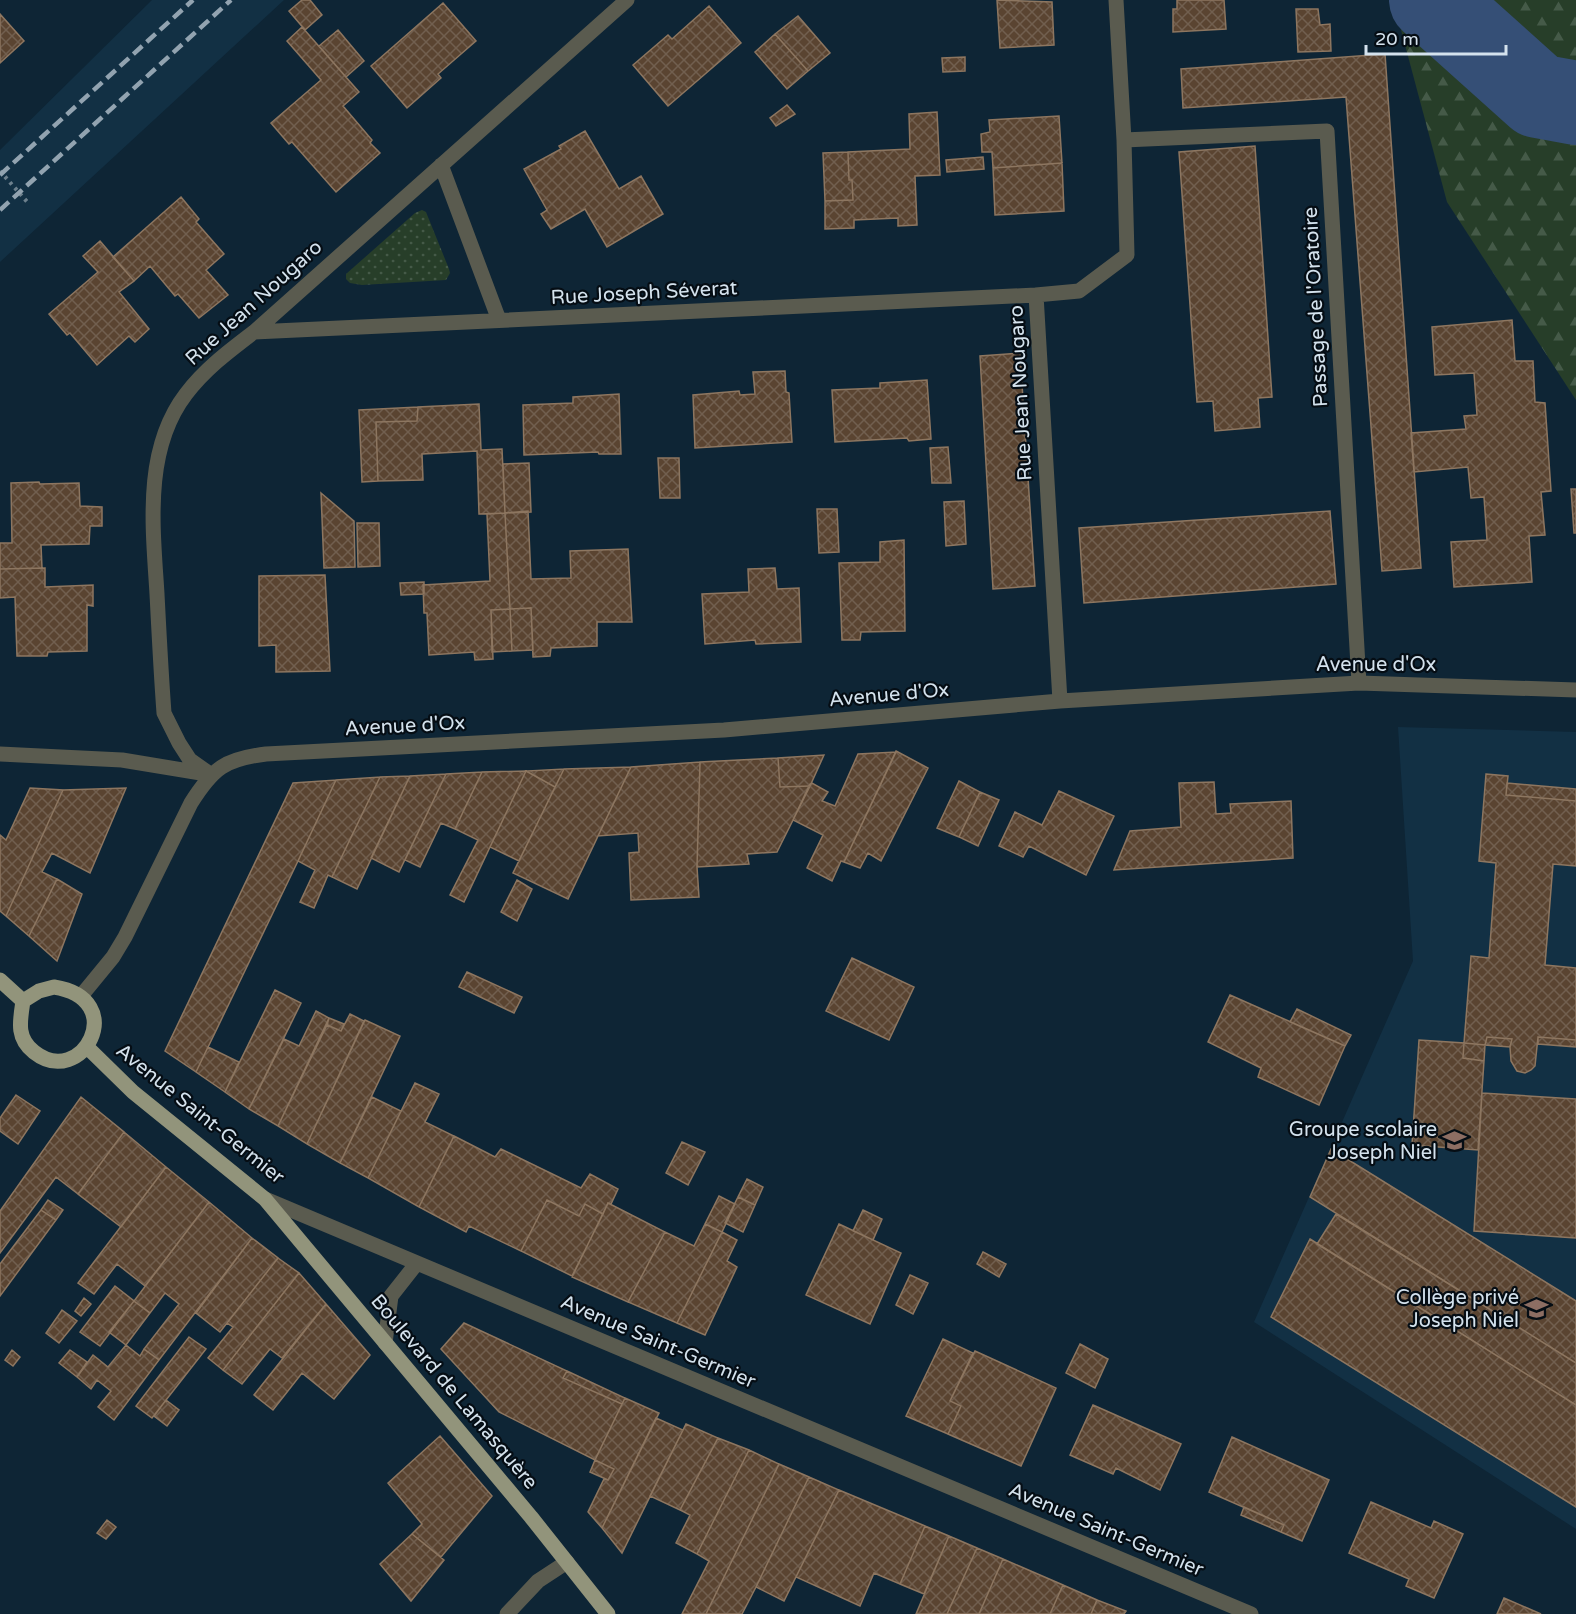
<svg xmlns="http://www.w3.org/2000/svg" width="1576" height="1614" font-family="'Varela Round',sans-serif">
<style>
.built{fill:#123044}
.green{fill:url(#green-dots)}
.forest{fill:url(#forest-firs)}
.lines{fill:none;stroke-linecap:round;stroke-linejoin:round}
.river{stroke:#354f76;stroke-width:84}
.building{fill:url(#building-cross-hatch);stroke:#8d7660;stroke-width:1.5}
.path{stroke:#6d808d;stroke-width:4;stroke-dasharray:3 4.5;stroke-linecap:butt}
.minor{stroke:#5a5b4f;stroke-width:15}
.major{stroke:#92947b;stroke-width:15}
.rail{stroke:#92a3b0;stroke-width:4.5;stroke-dasharray:12 6;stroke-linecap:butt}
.labels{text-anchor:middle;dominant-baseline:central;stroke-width:4.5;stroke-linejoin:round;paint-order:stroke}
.street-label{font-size:20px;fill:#d4e2ed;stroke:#050d14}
.poi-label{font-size:20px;fill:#d4e2ed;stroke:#050d14;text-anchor:end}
</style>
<defs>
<pattern id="green-dots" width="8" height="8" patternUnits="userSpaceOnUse" patternTransform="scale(1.5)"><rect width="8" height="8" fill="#273e29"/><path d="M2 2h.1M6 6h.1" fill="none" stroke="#455a48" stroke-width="1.8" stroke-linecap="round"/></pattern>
<pattern id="forest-firs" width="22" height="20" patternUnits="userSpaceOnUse" patternTransform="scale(1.5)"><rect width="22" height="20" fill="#273e29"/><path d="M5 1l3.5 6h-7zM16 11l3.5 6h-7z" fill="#455a48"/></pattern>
<pattern id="building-cross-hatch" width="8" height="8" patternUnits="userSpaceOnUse" patternTransform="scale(1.5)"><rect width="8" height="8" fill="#5a4431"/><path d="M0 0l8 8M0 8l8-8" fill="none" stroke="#715f4f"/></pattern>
</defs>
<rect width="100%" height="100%" fill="#0e2535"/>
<path class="built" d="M152,0H284L0,262V150Z
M1398,727L1576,732V1529L1254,1322L1413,961Z"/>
<path class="green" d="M422,210L426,212L449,269L450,273L446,280L362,285L350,283L346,279V274L415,213Z"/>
<path class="forest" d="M1393,0H1576V400L1447,202Z"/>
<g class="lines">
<path class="river" d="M1431,0L1538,96L1576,103"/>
</g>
<path class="building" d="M302,0H310L322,15L305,30L289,11Z
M997,0L1052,2L1054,45L1000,48Z
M1177,0H1224L1226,29L1173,32V9H1177Z
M443,3L476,41L438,74L441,78L407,108L371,66Z
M709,6L741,43L668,106L633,65L668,35L672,39Z
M1296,9H1318L1320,25L1330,24L1331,51L1298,52Z
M0,14L24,41L0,63Z
M798,16L830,53L808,71L775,34Z
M302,27L359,92L343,106L372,140L370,143L380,153L336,192L292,142L289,144L271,123L321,80L287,41Z
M338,30L364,61L346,77L319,46Z
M775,34L808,71L787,89L755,52Z
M1385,54L1421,568L1382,571L1346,97L1183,108L1181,69Z
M965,57V71L943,72L942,58Z
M787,105L795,114L776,126L770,118Z
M937,112L940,175L915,176L917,225L898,226V218L854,220V228L825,229V201L853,200L852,180H849L848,152L910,149L909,114Z
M1059,116L1062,163L993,168L992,152H982L981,134L990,132L989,120Z
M585,131L619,189L641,176L663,214L607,247L585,209L551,229L541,214L547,210L524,169L561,149L559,146Z
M1255,146L1272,397L1258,398L1260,427L1215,431L1213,401L1197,402L1179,152Z
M848,152L849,180H852L853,200L825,201L823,153Z
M983,157L984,169L947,172L946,160Z
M1062,163L1064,211L995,215L993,168Z
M181,197L199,219L196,222L224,254L206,270L228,295L199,318L178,294L175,296L150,266L134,281L113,257Z
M100,241L134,281L119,292L149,329L135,342L129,336L97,365L70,333L67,335L49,314L98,272L83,256Z
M1512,320L1515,361H1533L1535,402L1545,403L1551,491L1541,492L1545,535L1529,536L1532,582L1454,587L1451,542L1487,540L1484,497L1471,498L1468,467L1414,472L1411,433L1466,429L1464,416L1477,415L1474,373L1435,375L1432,327Z
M1020,353L1035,586L993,589L980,356Z
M785,371L786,392L789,393L792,442L695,448L693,395L739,391L740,395L755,394L753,372Z
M927,380L931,439L909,441L907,438L835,442L832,390L880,388V383Z
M619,394L621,454H599L598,452L524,455L523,405L573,403V397Z
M479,404L481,450L502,449L505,513L479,514L477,451L422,454L423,480L378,481L376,422L417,421L418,407Z
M418,407L417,421L376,422L378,481L362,482L359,410Z
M948,447L951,483H932L930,448Z
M658,458H679L680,498H660Z
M529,463L531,512L505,513L503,464Z
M39,482L40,484L79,483L80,506L102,507V526H90L89,544L41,545L42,568L0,569V543H12L11,483Z
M1571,489H1576V533H1574Z
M321,493L354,521L355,567L324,568Z
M964,501L966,544L946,546L944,502Z
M817,509H837L839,552L819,553Z
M528,511L531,579L571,578L570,551L628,549L632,622H597V646L551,648L550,656L533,657L531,608L510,609L505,513Z
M1330,511L1336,584L1084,603L1079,528Z
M505,513L510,609L491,610L493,659L475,660L474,652L429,655L427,613H424L423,585L490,581L487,514Z
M357,523H379L380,566L358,567Z
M904,540L905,631L861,632L860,640H842L839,563L880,562V542Z
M45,568V587L93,585V606L87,605V651L48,652L47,656H17L15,597L0,598V569Z
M775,568L777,589L799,588L801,642L756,644L755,640L705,644L702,594L749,592L748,569Z
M325,575L330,671L276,672V645L259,646V576Z
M424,582V594L401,595L400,583Z
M531,608L533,650L512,651L510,609Z
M510,609L512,651L492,652L491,610Z
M896,751L928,768L881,861L868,853L860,868L844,862Z
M896,752L844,862L841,861L832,881L807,868L823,835L793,820L810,784L812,783L828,792L822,801L835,806L858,754Z
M824,755L810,786L780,787L778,758Z
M778,758L780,787L810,786L777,852L747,854L749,864L697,867L700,762Z
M700,762L697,867L699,897L631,900L629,853L639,852L638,833L598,836L631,767Z
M631,767L568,899L513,873L564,769Z
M564,769L555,787L526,771Z
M526,771L555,787L519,861L490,847Z
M526,771L464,902L450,895L478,840L455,829L482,772Z
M482,772L455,829L441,823L420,867L405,860L446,774Z
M446,774L399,872L371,858L410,776Z
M1486,774L1508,776L1506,795L1576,801V866L1553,864L1545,965L1576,968V1040L1538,1037L1535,1066L1531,1070L1525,1073L1517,1071L1511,1061L1510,1047L1512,1039L1487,1037L1485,1045L1464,1043L1471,956L1489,958L1496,863L1479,861Z
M410,776L357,889L332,877L380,777Z
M380,777L332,877L328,875L314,908L300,902L315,870L298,861L336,780Z
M336,780L298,861L196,1072L165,1051L293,783Z
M959,781L980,792L959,837L937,828Z
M1214,782L1216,814L1231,813L1230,804L1291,801L1293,858L1114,870L1130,831L1181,827L1179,783Z
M1507,783L1576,789V801L1506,795Z
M30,788L63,790L6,916L0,911V835L6,840Z
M126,788L90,873L52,853L42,872L57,879L29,936L6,916L63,790Z
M1059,791L1114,816L1086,875L1029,846L1023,857L999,846L1015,812L1042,825Z
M980,792L999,800L978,846L959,837Z
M57,879L82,894L57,961L29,936Z
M517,880L532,889L517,921L501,912Z
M852,958L914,987L889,1040L826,1011Z
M467,972L522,997L514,1013L459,987Z
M275,990L301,1003L249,1109L225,1092Z
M1230,995L1345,1046L1319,1105L1258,1077L1261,1068L1208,1042Z
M1297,1009L1351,1035L1345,1046L1290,1022Z
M316,1011L329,1018L278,1126L249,1109L284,1039L299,1046Z
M350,1014L364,1021L307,1144L278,1126L327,1025L341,1031Z
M329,1018L344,1024L341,1031L327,1025Z
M365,1020L400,1036L340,1163L307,1144Z
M1487,1037L1512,1039L1510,1047L1485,1045Z
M1538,1037L1576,1040V1047L1538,1044Z
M1419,1040L1464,1043L1463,1058L1484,1061L1478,1150L1412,1145Z
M1464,1043L1485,1045L1484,1061L1463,1058Z
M208,1047L239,1062L225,1092L196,1072Z
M415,1083L439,1094L425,1122L454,1136L419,1207L368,1178Z
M1482,1093L1576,1099V1238L1474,1231Z
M16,1095L40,1111L18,1144L0,1131V1118Z
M81,1097L124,1132L78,1194L56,1177L0,1253V1211Z
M372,1097L401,1111L368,1178L340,1163Z
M124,1132L166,1167L121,1227L78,1194Z
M454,1136L495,1157L501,1149L581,1188L590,1174L618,1189L611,1204L608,1203L603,1214L585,1204L579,1216L547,1200L521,1251L469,1226L466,1232L419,1207Z
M682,1142L705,1152L688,1185L666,1173Z
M1331,1149L1576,1301V1363L1310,1197Z
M166,1167L209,1202L145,1286L117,1264L94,1294L78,1283Z
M747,1179L763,1187L755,1205L738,1197Z
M719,1196L735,1204L722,1232L705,1224Z
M738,1197L755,1205L743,1232L725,1223Z
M48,1200L63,1210L56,1220L41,1210Z
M547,1200L579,1216L585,1204L603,1214L572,1276L521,1251Z
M209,1202L252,1238L159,1360L144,1349L179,1304L165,1293L150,1313L134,1301Z
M608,1203L665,1232L628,1302L572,1277Z
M41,1210L56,1220L0,1296V1264Z
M863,1210L882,1219L873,1240L853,1231Z
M1336,1214L1576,1363V1405L1317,1244Z
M705,1224L722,1232L677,1323L628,1302L665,1232L694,1246Z
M839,1224L901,1253L870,1324L806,1295Z
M722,1232L737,1240L727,1261L737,1267L705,1335L677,1323Z
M252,1238L278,1258L220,1332L196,1313Z
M1310,1239L1576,1405V1507L1271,1317Z
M983,1252L1006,1264L999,1277L977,1264Z
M278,1258L299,1273L223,1370L208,1358L233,1327L227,1323Z
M299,1273L326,1304L282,1358L270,1349L242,1384L223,1370Z
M910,1275L928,1283L913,1314L896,1305Z
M115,1286L134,1301L100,1346L80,1332Z
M84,1298L91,1304L81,1316L75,1311Z
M134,1301L150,1313L126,1345L109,1332Z
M326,1304L370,1355L334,1399L302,1373L273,1410L254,1395Z
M62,1310L77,1321L59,1343L46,1333Z
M464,1323L567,1371L563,1378L622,1404L595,1460L499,1412L441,1349Z
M189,1337L206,1349L152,1418L136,1406Z
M943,1339L973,1353L950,1401L961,1406L948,1434L906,1416Z
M1080,1344L1108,1359L1095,1388L1066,1373Z
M126,1345L140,1356L144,1349L159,1360L114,1420L98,1407L111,1391L97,1380L91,1389L77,1377L93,1355L108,1367Z
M12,1350L20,1357L13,1366L5,1360Z
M70,1350L87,1362L77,1377L59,1363Z
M975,1351L1056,1388L1021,1466L948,1434L961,1406L950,1401Z
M567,1371L625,1398L622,1404L563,1378Z
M625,1398L659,1413L602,1528L588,1512L604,1479L608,1480L614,1469L595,1460Z
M166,1400L179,1410L167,1426L154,1416Z
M1093,1405L1181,1444L1160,1490L1116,1468L1113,1474L1070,1455Z
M656,1418L683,1430L622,1553L602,1528Z
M686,1424L718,1438L680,1510L650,1496Z
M440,1436L492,1496L441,1557L412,1534L422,1524L388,1483Z
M1232,1437L1329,1480L1302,1541L1281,1532L1284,1525L1209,1492Z
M718,1438L749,1450L697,1554L676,1543L690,1515L680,1510Z
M749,1450L779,1464L706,1614H682L709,1561L697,1554Z
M595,1460L614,1469L608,1480L590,1472Z
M779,1464L809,1477L756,1587L742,1614H706Z
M809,1477L839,1490L784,1601L756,1587Z
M839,1490L925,1526L900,1584L874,1573L860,1606L796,1577Z
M1371,1502L1431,1528L1434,1521L1463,1534L1434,1598L1406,1586L1409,1579L1349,1553Z
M1244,1507L1284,1525L1281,1532L1241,1515Z
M107,1520L116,1527L106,1539L97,1533Z
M925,1526L949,1536L924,1594L900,1584Z
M412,1534L444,1560L411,1601L380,1564Z
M949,1536L977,1548L947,1614H916Z
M977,1548L1003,1559L979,1614H947Z
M1003,1559L1063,1585L1050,1614H979Z
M1063,1585L1097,1600L1091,1614H1050Z
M1504,1598L1541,1614H1497Z
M1097,1600L1126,1611L1124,1614H1091Z"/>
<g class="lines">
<path class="path" d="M0,171L29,204"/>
<path class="minor" d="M1124,140L1327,131L1359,683
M441,165L499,320
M254,332L1036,295
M1060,701L1036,295L1079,291L1127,255L1124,140L1116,0
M0,754L122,760L207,774
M210,774L190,760L179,743L164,713C161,673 159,633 157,594C153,528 143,450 186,394C205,369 229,351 254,332L627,0
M81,996L113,957L125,937L191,803C213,768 225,759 266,754L724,730L1060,701L1359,683L1576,690
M265,1199L1251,1614
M385,1343L391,1296L417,1263
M507,1614L538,1581L567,1562"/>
<path class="major" d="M0,980L23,1001
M54,987C131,999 82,1090 34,1052C16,1038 20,1021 23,1001L39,991Z
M87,1047L133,1092L265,1199L531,1517L608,1614"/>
<path class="rail" d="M0,175L193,0
M0,210L231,0"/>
</g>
<defs>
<symbol id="school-bare" viewBox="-9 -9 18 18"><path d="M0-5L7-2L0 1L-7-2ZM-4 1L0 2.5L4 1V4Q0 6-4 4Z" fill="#8d6e63" stroke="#050d14" stroke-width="2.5" paint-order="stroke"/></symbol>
</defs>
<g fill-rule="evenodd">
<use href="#school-bare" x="1438" y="1124" width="33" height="33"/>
<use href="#school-bare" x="1520" y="1292" width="33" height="33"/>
</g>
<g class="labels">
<g class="street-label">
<text transform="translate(644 293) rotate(-3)">Rue Joseph Séverat</text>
<text transform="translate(254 303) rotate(-42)">Rue Jean Nougaro</text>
<text transform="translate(1316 307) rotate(-93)">Passage de l'Oratoire</text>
<text transform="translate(1021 393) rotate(-93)">Rue Jean Nougaro</text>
<text x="1376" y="665">Avenue d'Ox</text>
<text transform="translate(889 695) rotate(-5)">Avenue d'Ox</text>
<text transform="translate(405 726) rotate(-3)">Avenue d'Ox</text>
<text transform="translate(200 1114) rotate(39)">Avenue Saint-Germier</text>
<text transform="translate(658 1342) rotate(23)">Avenue Saint-Germier</text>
<text transform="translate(454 1392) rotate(50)">Boulevard de Lamasquère</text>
<text transform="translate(1106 1530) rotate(23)">Avenue Saint-Germier</text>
</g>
<g class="poi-label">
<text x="1437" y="1130">Groupe scolaire<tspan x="1437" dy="23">Joseph Niel</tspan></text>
<text x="1519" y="1298">Collège privé<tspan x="1519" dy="23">Joseph Niel</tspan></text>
</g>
</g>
<path d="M1366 45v9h140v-9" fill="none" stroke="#d4e2ed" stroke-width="3"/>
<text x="1375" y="45" font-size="18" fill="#d4e2ed" stroke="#050d14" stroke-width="4.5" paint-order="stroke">20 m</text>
</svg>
